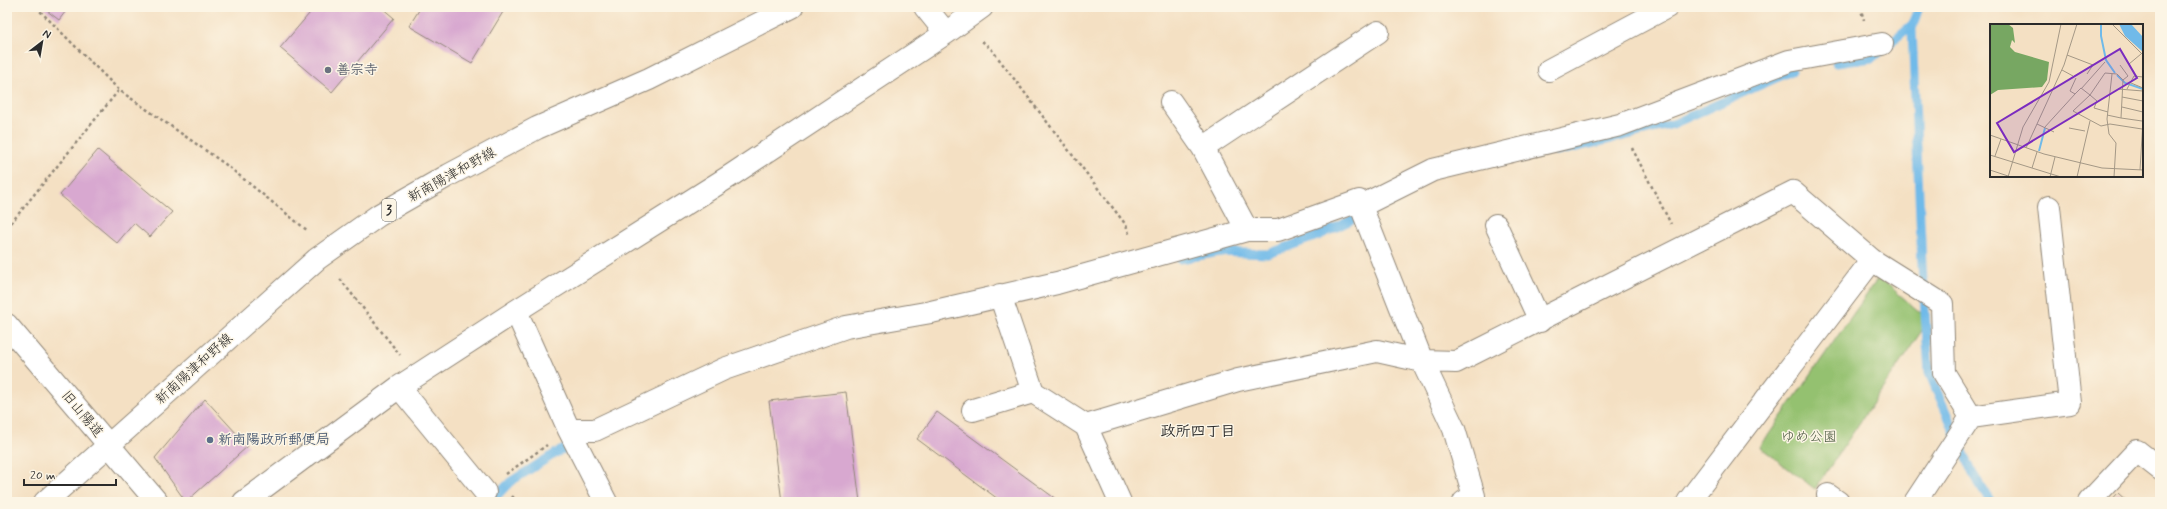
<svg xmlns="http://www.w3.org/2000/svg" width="2167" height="509" font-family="Mynerve,'Klee One',sans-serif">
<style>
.green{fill:#94c170;stroke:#60764e}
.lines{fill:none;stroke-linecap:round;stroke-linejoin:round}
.stream{stroke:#70bae9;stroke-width:9}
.building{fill:#d8a8d0}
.minor-casing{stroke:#908677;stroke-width:24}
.major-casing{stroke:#908677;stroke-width:24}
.path{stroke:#908677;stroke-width:2.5;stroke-dasharray:3 3;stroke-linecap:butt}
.minor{stroke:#fff;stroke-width:22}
.major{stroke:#fff;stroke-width:22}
.worship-dot{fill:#6b7280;stroke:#fcf5e5;stroke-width:1.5}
.service-dot{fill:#5c6f8a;stroke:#fcf5e5;stroke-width:1.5}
.labels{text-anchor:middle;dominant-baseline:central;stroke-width:3;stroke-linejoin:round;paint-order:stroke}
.shield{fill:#fcf5e5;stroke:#6a6863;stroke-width:1}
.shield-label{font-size:13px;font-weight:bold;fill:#2b2b2b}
.worship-label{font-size:14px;font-weight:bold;fill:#5b616d;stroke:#fcf5e5;text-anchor:start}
.street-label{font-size:14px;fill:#2b2b2b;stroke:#fcf5e5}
.park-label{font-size:14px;fill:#4a5840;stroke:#fcf5e5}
.service-label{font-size:14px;font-weight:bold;fill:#4e5e75;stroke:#fcf5e5;text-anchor:start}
.neighbourhood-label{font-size:15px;font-weight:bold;fill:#2b2b2b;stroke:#fcf5e5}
.inset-river{fill:none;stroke:#70bae9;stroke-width:2}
.inset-road{fill:none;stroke:#a49886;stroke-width:1}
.view{fill:#7b2cbf;fill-opacity:0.15;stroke:#7b2cbf;stroke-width:2}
.inset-edge{fill:none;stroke:#2b2b2b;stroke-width:2}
</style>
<rect width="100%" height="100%" fill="#fcf5e5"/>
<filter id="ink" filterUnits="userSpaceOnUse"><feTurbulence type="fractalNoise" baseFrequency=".025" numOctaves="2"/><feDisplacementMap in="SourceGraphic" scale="8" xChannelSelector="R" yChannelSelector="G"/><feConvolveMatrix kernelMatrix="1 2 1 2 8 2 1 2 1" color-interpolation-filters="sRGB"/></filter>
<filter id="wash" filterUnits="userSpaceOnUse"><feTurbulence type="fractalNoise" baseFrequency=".012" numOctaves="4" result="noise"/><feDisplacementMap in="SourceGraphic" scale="16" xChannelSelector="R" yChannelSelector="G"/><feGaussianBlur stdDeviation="0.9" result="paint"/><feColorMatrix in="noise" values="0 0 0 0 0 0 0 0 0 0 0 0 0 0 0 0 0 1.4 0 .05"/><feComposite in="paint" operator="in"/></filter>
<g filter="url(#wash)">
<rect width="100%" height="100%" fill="#f4e0c3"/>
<path class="green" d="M1879,277L1929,320L1815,489L1760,447Z"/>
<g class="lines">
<path class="stream" d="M1919,7L1912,29L1922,265L1929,373L1973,474L1991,502
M1836,63L1872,58L1914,23
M1556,152L1673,124L1792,71
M1180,259L1220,252L1268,254L1320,235L1364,214
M491,502L510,482L556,453L577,443"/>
</g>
<g id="blocks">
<path class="building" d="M42,7H69L59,20Z
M315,7H381L394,18L332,92L280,48Z
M421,7H506L472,63L409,26Z
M98,150L172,212L150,237L134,223L117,243L60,195Z
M846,392L860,502H782L769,401Z
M205,399L248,446L186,502L155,458Z
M937,412L1060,502H1002L917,439Z
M2118,493L2128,502H2110Z"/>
</g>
</g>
<g filter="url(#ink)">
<use href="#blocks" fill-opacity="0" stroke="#908677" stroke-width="1"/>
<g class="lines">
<defs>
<path id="minor" d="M925,7L946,33
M1378,32L1203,148L1247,230H1278L1359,201L1422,361L1456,362L1793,192L1872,260L1942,304L1944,373L1971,417L2070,403L2049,207
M1549,70L1667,7
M1171,102L1203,148
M1361,206L1433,170L1620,125L1789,61L1882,44
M1496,225L1540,321
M1000,295L1033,392L1086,426
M516,311L569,430L606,502
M7,325L157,502
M399,387L485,492
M973,410L1033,392
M569,430H595L724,369L846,327L931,312L1057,283L1247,230
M1828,495L1838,502
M244,502L399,387L516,311L730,176L946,33L982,7
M1120,502L1086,426L1238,380L1377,351L1422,361L1454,429L1474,496L1464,502
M1688,502L1872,260
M1915,502L1971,417
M2089,502L2137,451L2160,469"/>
<path id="major" d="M45,502L317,259L379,215L449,175L537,128L649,79L792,7"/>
</defs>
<use href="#minor" class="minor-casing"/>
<use href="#major" class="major-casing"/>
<path class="path" d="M36,7L119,90L225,164L308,231
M1860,7L1864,20
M982,41L992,50L1126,225L1130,236
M1632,148L1671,224
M7,228L119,90
M340,279L400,355
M506,474L547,445
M512,496L517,502"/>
<use href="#minor" class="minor"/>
<use href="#major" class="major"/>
</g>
</g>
<circle class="worship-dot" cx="328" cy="70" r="4"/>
<circle class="service-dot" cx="210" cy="440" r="4"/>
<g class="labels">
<rect class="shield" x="382" y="199" width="14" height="22" rx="3"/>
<g class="shield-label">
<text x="389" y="210">3</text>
</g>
<g class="worship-label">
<text x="336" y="70">善宗寺</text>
</g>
<g class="street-label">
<text transform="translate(452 175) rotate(-29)">新南陽津和野線</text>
<text transform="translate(194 369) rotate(-42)">新南陽津和野線</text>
<text transform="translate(82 414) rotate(50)">旧山陽道</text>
</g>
<g class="park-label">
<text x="1809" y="437">ゆめ公園</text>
</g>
<g class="service-label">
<text x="218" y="440">新南陽政所郵便局</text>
</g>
<g class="neighbourhood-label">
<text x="1198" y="432">政所四丁目</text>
</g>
</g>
<g transform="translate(1990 24)">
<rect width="153" height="153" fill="#f4e0c3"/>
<path d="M0,0H18L23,4L25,19L22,16L20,23L25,28L59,38L57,56L52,63L8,66L0,71Z" fill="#77a762"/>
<path d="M129,0H141L153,13V28L135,12Z" fill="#70bae9"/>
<path class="inset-river" d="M111,0V12L116,36L125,49M127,51L135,59L153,65M49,127L55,104"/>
<path class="inset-road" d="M122,0L153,31M77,31L103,41L97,50M139,40L151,30M72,46L83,52M122,50L117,95L119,110L126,119L124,153M86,54L80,67L85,70L91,64L100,71L115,49L127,50L133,56L138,52L130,41M133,56L131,94L152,97M141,59L153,64M91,65L115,38M128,65L153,67M137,65L144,52L153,53M132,73L153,77M132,83L153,88M118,88L104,84L107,77L100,71L83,87L111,102L120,100L152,105M117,91L131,94M47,100L64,108M54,104L85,70M79,104L95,107M0,111L54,130L112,144L153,146M36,124L74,41L87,0M0,131L71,153M5,132L11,115M42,144L47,128M0,146L18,152M150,146L153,96M18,153L33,103L59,58L71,0M60,153L65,133M87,153L100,97"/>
<path class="view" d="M130,25L147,54L24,128L7,99Z"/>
<rect width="153" height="153" class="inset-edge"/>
</g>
<rect width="2167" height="509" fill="none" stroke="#fcf5e5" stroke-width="24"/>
<g transform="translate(42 42) rotate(31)" stroke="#fcf5e5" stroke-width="3" paint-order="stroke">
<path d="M0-3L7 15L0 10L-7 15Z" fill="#2b2b2b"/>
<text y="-6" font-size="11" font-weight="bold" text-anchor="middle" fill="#2b2b2b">N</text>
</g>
<path d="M24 479v6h92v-6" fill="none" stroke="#2b2b2b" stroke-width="2"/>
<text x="30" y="479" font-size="12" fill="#2b2b2b" stroke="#fcf5e5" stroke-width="3" paint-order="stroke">20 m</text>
</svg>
